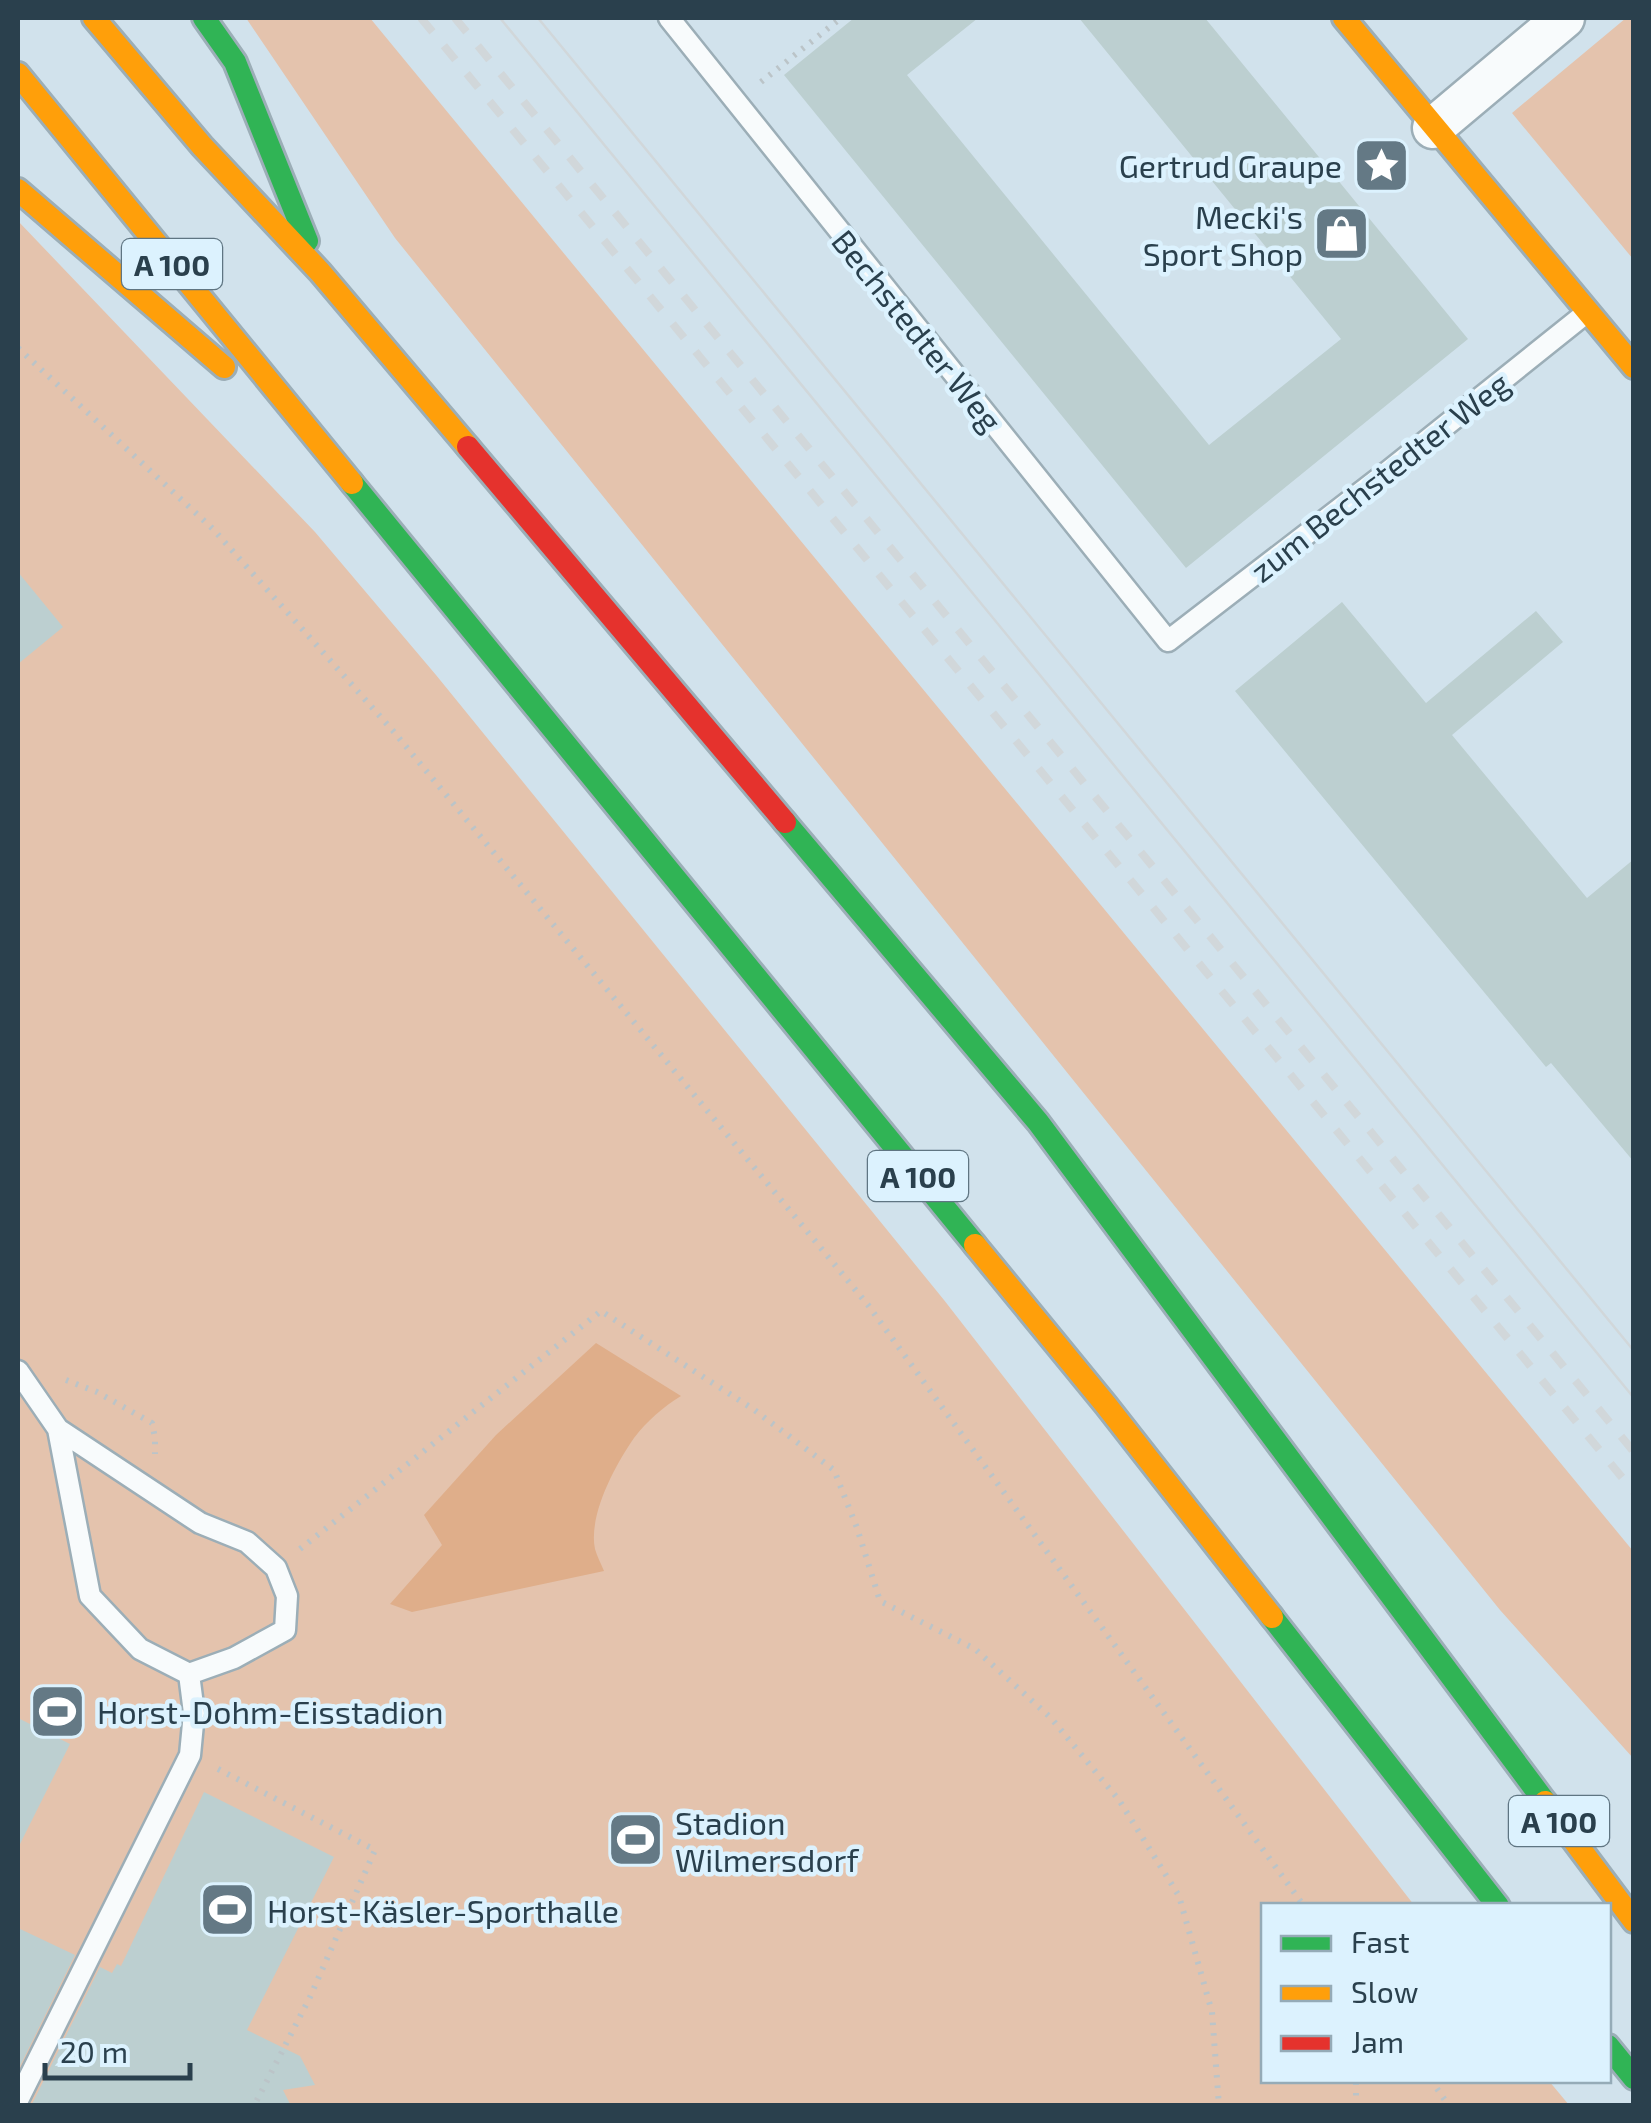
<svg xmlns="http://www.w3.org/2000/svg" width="1651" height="2123" font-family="'Exo 2',sans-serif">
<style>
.green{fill:#e4c3ad}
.forest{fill:#dfae8a}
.building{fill:#bccfd0}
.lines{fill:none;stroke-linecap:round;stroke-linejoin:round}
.lane-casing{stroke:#9caeb7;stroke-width:25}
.street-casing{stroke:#9caeb7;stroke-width:45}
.fast-casing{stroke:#9caeb7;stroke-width:28}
.slow-casing{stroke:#9caeb7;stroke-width:28}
.jam-casing{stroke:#9caeb7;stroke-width:28}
.path{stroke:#bbc4c8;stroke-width:6;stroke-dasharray:2.5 8;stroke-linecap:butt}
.lane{stroke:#f8fbfc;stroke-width:20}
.street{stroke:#f8fbfc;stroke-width:40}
.fast{stroke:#30b455;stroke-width:22}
.slow{stroke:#ff9f0a;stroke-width:22}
.jam{stroke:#e5322d;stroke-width:22}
.tram{stroke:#d1d7da;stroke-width:2.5}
.rail{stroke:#d1d7da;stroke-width:8;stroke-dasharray:18 18;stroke-linecap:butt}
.labels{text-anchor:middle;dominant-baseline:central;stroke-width:9;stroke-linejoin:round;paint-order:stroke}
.shield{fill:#dcf2fe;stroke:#5f7582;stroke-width:2.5}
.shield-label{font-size:30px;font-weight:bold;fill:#2a404d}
.poi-label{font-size:32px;fill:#2a404d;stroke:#dcf2fe;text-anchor:start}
.street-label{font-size:32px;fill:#2a404d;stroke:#dcf2fe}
</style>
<rect width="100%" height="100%" fill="#d1e2ec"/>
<path class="green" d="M246,18H370L1633,1551V1758L1500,1610L395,238Z
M1626,18H1634L1633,259L1512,113Z
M18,221L315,532L436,675L944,1300L1414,1905L1264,1906V2080L1549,2081L1569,2105H18Z"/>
<path class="forest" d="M596,1343L681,1396C663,1407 647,1421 634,1438C615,1465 588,1516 595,1549C597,1556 601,1564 604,1571L412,1612L390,1604L442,1545L424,1515L496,1435Z"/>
<path class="building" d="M854,18H978L907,75L1209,445L1341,339L1079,18H1205L1468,339L1186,568L784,75Z
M18,572L63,627L18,664Z
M1342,602L1426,703L1536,611L1563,642L1452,735L1587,898L1634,859V1162L1551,1063L1546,1067L1235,691Z
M18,1718L70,1744L18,1848Z
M204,1792L334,1857L247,2030L300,2056L315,2085L283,2090L291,2106H31L100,1967L112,1973L117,1964L121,1966Z
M18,1928L75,1955L18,2070Z"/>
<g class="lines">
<defs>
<path id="lane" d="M669,18L1168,641L1390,470L1585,314
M18,1371L58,1429L90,1596L140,1649L189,1674L234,1658L285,1630L287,1596L276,1568L247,1542L200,1523L58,1429
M18,2100L190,1755L194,1713L189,1674"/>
<path id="street" d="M1433,128L1564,18"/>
<path id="fast" d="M204,18L235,62L307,241
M352,483L975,1245
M785,822L1038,1122L1545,1802
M1272,1617L1498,1906
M1608,2046L1634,2078"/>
<path id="slow" d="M94,18L202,146L320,272L468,447
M1344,18L1634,367
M18,74L352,483
M18,190L224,367
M975,1245L1106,1405L1272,1617
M1545,1802L1634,1921"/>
<path id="jam" d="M468,447L785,822"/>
</defs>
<use href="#lane" class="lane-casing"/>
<use href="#street" class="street-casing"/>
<use href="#fast" class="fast-casing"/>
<use href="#slow" class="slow-casing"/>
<use href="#jam" class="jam-casing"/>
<path class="path" d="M761,82L841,18
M18,348L213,529L394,732L868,1305L1304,1906
M66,1380L97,1392L152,1423L155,1438V1454
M300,1549L601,1311L753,1409L834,1470L857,1528L880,1601L975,1649L1051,1718L1119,1800L1179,1896L1212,2012L1219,2106
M218,1769L375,1850L310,1997L254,2106
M1431,2080L1449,2106
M1356,2106V2080"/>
<use href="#lane" class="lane"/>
<use href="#street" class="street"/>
<use href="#fast" class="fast"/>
<use href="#slow" class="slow"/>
<use href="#jam" class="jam"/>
<path class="tram" d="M500,18L1634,1398
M538,18L1634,1351"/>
<path class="rail" d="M421,18L1634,1492
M455,18L1634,1452"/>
</g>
<defs>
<symbol id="sight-square" viewBox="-11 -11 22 22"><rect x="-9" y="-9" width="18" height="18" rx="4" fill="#647985" stroke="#dcf2fe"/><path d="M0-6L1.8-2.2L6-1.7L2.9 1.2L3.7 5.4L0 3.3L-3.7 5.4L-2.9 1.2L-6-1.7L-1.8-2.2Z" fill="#fff"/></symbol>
<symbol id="shop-square" viewBox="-11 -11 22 22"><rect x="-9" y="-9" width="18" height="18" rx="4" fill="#647985" stroke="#dcf2fe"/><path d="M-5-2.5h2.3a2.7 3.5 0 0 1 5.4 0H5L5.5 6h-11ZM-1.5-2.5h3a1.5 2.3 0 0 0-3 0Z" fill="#fff"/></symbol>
<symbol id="stadium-square" viewBox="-11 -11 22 22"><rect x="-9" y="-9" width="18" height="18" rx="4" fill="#647985" stroke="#dcf2fe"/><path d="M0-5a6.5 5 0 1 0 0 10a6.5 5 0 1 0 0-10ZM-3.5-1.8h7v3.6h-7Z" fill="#fff"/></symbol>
</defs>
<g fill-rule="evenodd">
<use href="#sight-square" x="1350" y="134" width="63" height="63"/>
<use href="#shop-square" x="1310" y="202" width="63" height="63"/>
<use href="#stadium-square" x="26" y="1680" width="63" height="63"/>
<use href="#stadium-square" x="604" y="1808" width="63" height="63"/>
<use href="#stadium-square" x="196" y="1878" width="63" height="63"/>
</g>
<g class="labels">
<g class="shield">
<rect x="122" y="239" width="100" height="50" rx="8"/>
<rect x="868" y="1151" width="100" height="50" rx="8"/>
<rect x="1509" y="1796" width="100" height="50" rx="8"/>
</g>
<g class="shield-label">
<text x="172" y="264">A 100</text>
<text x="918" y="1176">A 100</text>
<text x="1559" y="1821">A 100</text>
</g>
<g class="poi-label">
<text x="1342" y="165" text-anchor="end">Gertrud Graupe</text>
<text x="1303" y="216" text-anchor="end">Mecki's<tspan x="1303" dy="37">Sport Shop</tspan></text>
<text x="97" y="1711">Horst-Dohm-Eisstadion</text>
<text x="675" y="1822">Stadion<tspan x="675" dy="37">Wilmersdorf</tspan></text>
<text x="267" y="1910">Horst-Käsler-Sporthalle</text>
</g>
<g class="street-label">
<text transform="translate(918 330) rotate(51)">Bechstedter Weg</text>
<text transform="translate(1379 476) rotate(-38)">zum Bechstedter Weg</text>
</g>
</g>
<rect width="1651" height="2123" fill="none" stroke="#2a404d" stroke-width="40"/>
<rect x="1261" y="1903" width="350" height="180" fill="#dcf2fe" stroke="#95abb7" stroke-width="2.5"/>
<rect x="1281" y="1936" width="50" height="15" fill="#30b455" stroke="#95abb7" stroke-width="2.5"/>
<text x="1351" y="1953" font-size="30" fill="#2a404d">Fast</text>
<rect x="1281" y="1986" width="50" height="15" fill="#ff9f0a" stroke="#95abb7" stroke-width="2.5"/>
<text x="1351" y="2003" font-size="30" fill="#2a404d">Slow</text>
<rect x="1281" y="2036" width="50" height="15" fill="#e5322d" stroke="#95abb7" stroke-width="2.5"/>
<text x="1351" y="2053" font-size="30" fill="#2a404d">Jam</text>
<path d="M45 2063v15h145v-15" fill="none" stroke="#2a404d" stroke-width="5"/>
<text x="60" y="2063" font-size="30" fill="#2a404d" stroke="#dcf2fe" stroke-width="8" paint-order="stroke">20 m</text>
</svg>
